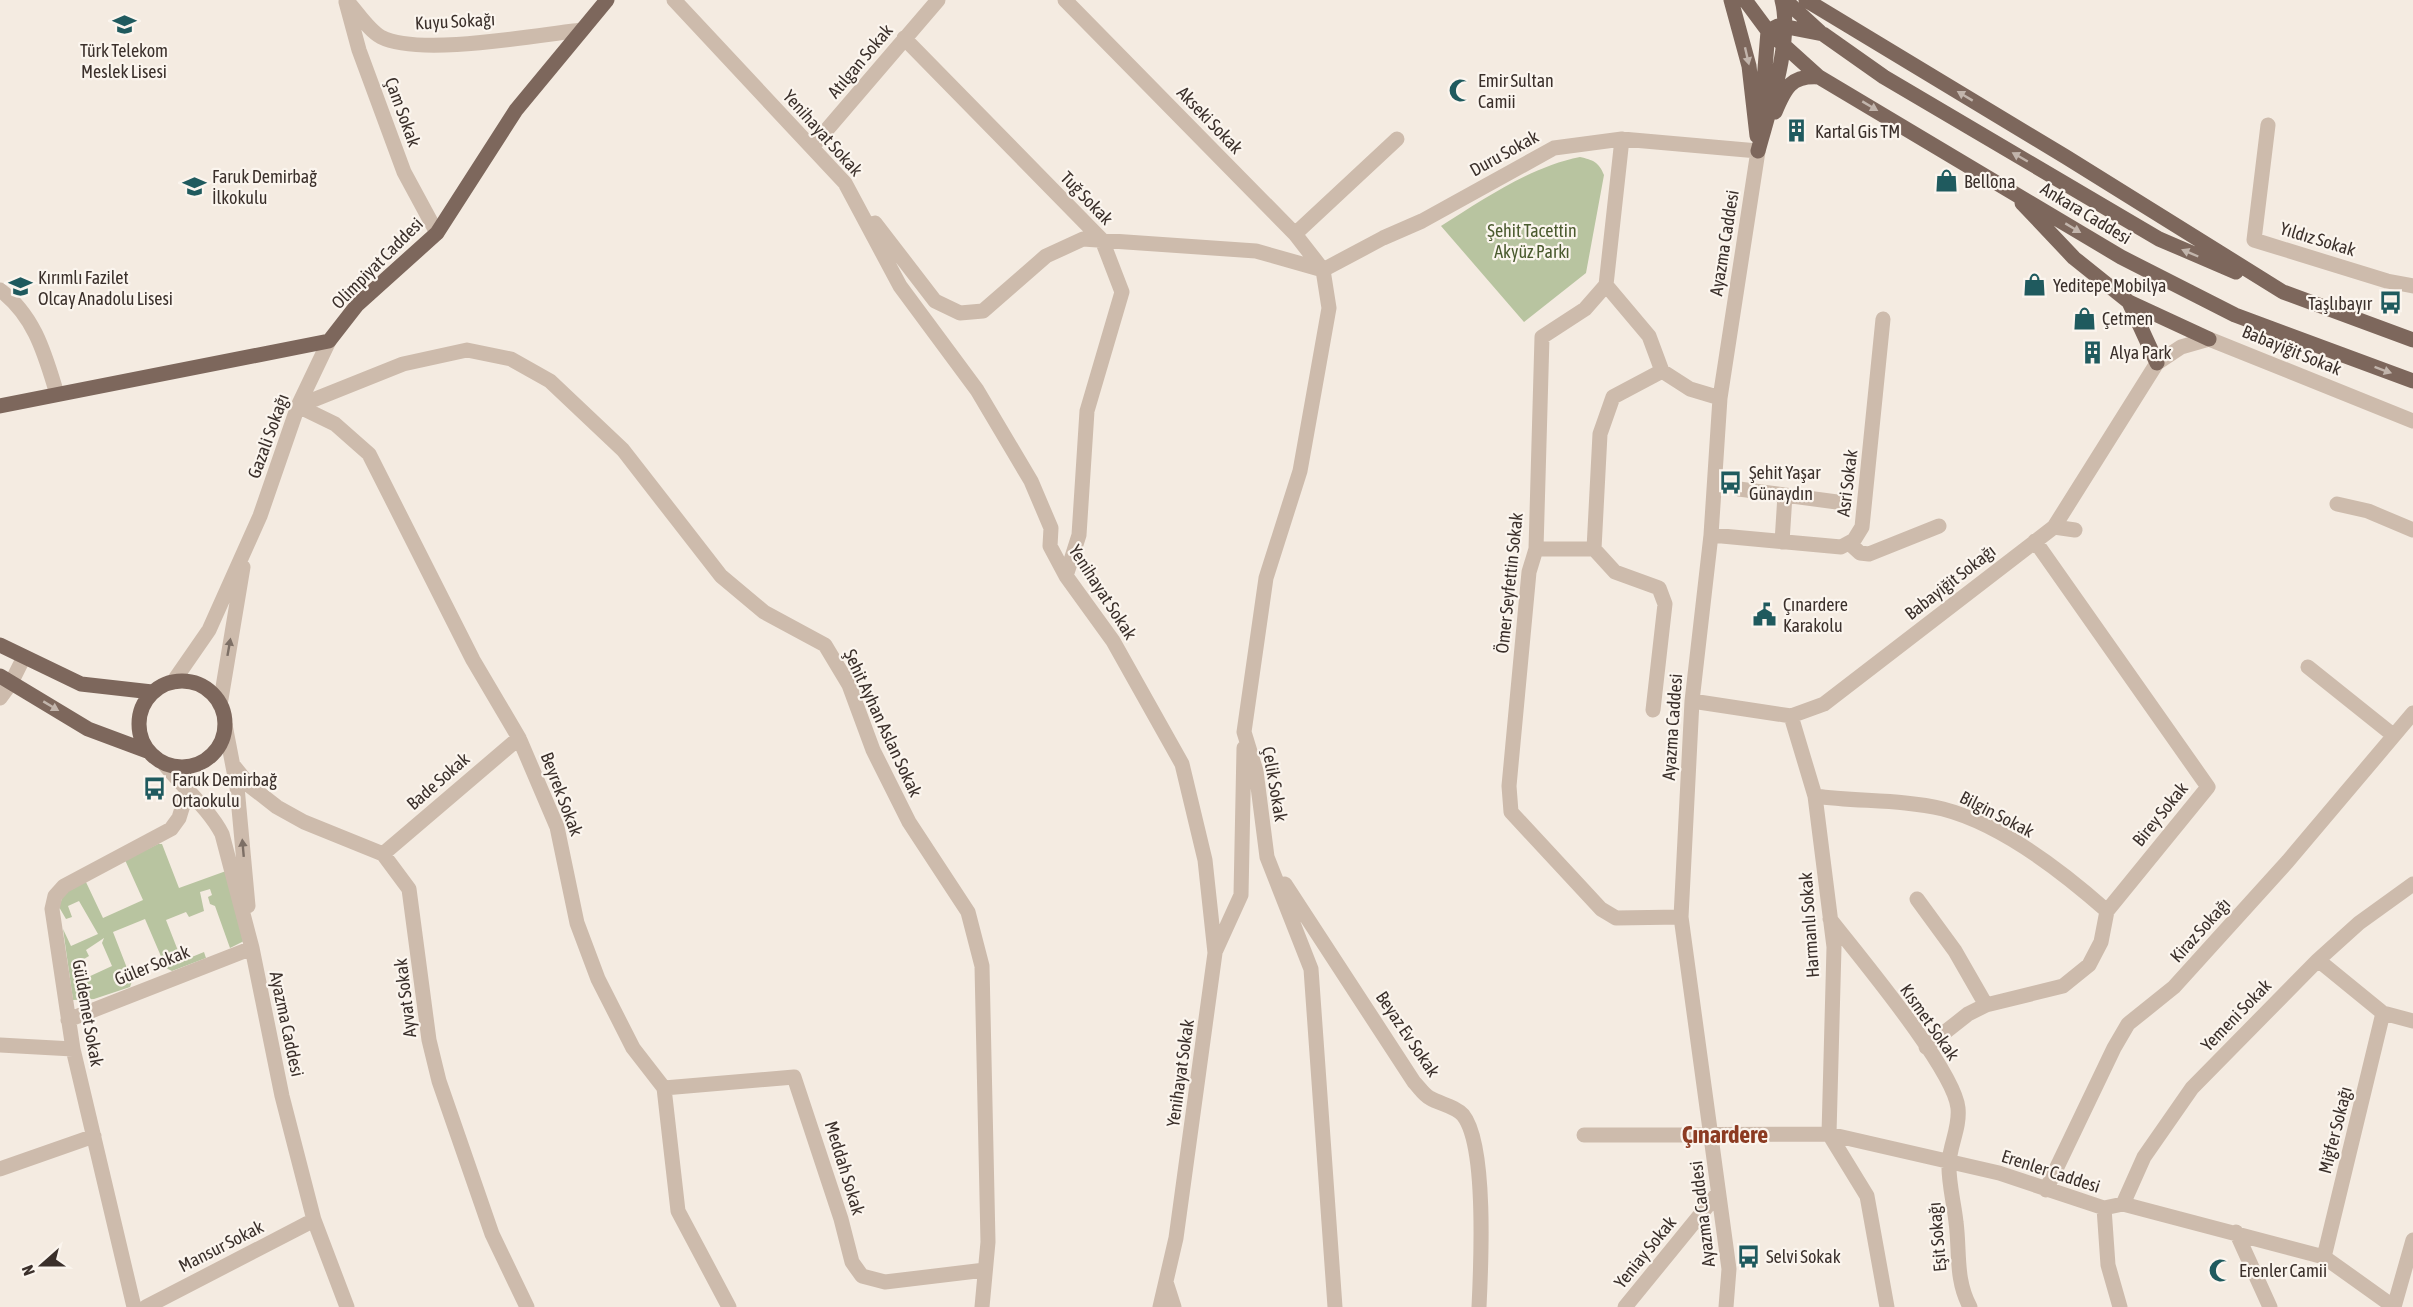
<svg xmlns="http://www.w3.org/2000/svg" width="2413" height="1307" font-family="'Asap Condensed',sans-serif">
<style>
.green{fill:#b8c4a0;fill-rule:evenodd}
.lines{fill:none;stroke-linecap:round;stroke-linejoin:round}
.minor{stroke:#cdbbac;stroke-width:15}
.major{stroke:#7d675c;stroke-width:15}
.oneway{fill:#c2b5ac}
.oneway2{fill:#7d6f65}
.labels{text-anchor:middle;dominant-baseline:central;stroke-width:4.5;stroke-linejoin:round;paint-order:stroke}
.street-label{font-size:18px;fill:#3b302b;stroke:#fbf5ee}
.poi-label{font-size:18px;fill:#3b302b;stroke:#fbf5ee;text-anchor:start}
.park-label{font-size:18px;fill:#4a5a2e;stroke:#fbf5ee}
.district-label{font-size:24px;font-weight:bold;fill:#8c3b22;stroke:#fbf5ee}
</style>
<rect width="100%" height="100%" fill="#f4ebe1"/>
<path class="green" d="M1580,157C1593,160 1599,162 1604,175L1586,273L1524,322L1441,226C1484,199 1530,167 1580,157Z
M158,844H162L179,888L226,871L244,941L230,948L215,906L210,904L208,897L212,895L210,889L200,892L204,911L189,917L186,912L166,920L182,961L204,952L206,958L172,971L166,968L145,919L113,932L132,981L130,987L94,999L73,1000L63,929L71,946L98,934L79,901L68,906L72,917L66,919L59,907L64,893L85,880L103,918L143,900L125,860ZM104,938L102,943L112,966L86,978L79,962L89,956L86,950Z"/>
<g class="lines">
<path class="minor" d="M346,0C356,10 368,30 381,37C420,57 536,35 582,30
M674,0L845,183L900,286L977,390L1031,481L1051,528L1050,546L1066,576L1113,641L1182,764L1205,860L1215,953L1176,1238L1160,1307
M1065,0L1295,234L1323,270L1329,308L1300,471L1266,578L1244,732L1256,771L1267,857L1311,969L1335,1307
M346,2L359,50L404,172L437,233
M904,38L1102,240L1122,292L1087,411L1079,535L1066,576
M2268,125L2254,240L2387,281L2413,286
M1622,139L1606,285L1585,309L1542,337L1536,549L1529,572L1509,786L1511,812L1601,909L1616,918L1681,917
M812,147L938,0
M875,223L935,301L960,313L983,311L1046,256L1083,239L1256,251L1323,270
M1295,234L1397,139
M1323,270L1383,238L1422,221L1554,148L1622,139L1758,151L1720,398L1711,535L1692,701L1681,917L1729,1269L1726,1307
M1606,285L1649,336L1662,371L1690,389L1720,398
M0,290C35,316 45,355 57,394
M298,406L403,364L467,350L511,359L550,381L623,450L721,576L764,612L825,645L849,685L873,750L909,822L968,912L982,966L988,1242L982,1307
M298,406L335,424L369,454L473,660L519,738L557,827L577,923L598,979L633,1048L664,1088L678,1211L729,1307
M1739,489L1837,502
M2337,504L2368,511L2413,530
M2054,527L2075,530
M1711,535L1841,547L1854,540L1862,527L1883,319
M1782,542L1785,495
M1849,543L1860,553L1869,554L1939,526
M1536,549H1594L1600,434L1613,397L1662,371
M1594,549L1615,572L1659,588L1665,604L1653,710
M2308,667L2393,735
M173,682L209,630L260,516L298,406L329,341
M0,698L11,683L24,657
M1692,701L1791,716L1824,704L2054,527L2157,363L2181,347L2209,339L2413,421
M220,705L243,567
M1791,716L1815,796L1834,947L1829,1134L1867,1196L1887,1307
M225,725L237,787L248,906
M165,765C183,787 210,810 222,834L252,948L282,1096L314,1220L347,1307
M233,765L250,786L277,807L304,822L383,854L409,889L429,1040L439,1081L492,1234L527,1307
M1815,796C1857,802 1901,799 1943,809C2001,824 2063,872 2107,911
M383,854L519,738
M1285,884L1414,1082C1419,1087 1424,1095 1430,1098C1440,1104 1455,1106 1463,1115C1487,1145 1481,1266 1479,1307
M1917,899L1955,951L1986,1005
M1830,919C1858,955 1954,1069 1958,1108C1960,1128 1950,1144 1949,1163C1948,1181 1954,1203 1956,1222C1960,1252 1955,1279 1970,1307
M1216,950L1241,895L1244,748
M2318,960L2383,1013L2413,1021
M68,1020L252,948
M0,1045L73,1049
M1926,1047L1968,1014L1986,1005L2063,986L2089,965L2101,942L2107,911L2208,787L2035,541
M664,1088L794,1077L841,1219L852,1262L862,1276L885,1282L985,1270
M1584,1135L1829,1134L1999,1173L2104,1208L2123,1204L2324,1257L2394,1307
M0,1169L94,1136
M2046,1190L2114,1048L2128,1024L2174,987L2288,861L2413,713
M2123,1204L2144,1157L2192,1088L2318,960L2359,923L2413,884
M2104,1208L2108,1265L2120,1307
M2236,1232L2270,1307
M2324,1257L2383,1013
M1166,1282L1174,1307
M134,1307L73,1049L52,909L55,896L64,886L171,829L179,818L187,792
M146,1307L314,1220
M1625,1307L1718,1193
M2394,1307L2413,1240"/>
<path class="major" d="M1731,0L1749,66L1757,136
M1745,0L1768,31L1819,77L2121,257L2235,315L2413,381
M1785,0L1820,32
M1806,0L2066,157L2283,292L2413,340
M1768,31L1778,26L1787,27L1823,34L1884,77L2159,239L2236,272
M1762,106L1768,31
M1775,112C1785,88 1791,75 1819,77
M1758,151C1769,110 1793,41 1782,0
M2022,203L2074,258L2129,302L2209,339
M2129,302L2157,363
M0,406L329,341L357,305L437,233L516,110L607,0
M0,645L81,684L152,692
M0,676L88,729L147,751
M139 724a43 43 0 1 1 86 0a43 43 0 1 1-86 0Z"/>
</g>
<defs><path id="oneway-solid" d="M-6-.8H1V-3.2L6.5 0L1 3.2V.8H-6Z" transform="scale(1.5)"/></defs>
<g class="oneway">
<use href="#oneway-solid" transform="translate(1747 56) rotate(77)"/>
<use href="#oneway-solid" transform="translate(1965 96) rotate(-149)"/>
<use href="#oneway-solid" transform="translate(1870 106) rotate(31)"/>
<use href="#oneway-solid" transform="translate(2020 157) rotate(-150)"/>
<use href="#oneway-solid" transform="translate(2073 228) rotate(31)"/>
<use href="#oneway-solid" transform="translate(2190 253) rotate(-157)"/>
<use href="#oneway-solid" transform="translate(2383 370) rotate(20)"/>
<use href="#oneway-solid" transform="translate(51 706) rotate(31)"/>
</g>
<g class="oneway2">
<use href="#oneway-solid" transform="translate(229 647) rotate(-80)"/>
<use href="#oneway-solid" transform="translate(243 848) rotate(-95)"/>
</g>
<defs>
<symbol id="school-bare" viewBox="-9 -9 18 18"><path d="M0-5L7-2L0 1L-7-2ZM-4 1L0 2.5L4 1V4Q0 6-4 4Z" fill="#1f5a5e" stroke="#fbf5ee" stroke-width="2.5" paint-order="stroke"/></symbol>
<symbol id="mosque-bare" viewBox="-9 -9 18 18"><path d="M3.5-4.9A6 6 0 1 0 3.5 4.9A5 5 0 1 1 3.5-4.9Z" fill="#1f5a5e" stroke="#fbf5ee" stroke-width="2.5" paint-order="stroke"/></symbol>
<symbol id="building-bare" viewBox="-9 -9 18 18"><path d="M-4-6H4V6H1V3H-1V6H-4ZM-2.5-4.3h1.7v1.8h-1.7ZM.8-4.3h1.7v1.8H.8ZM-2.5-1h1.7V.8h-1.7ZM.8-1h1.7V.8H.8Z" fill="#1f5a5e" stroke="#fbf5ee" stroke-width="2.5" paint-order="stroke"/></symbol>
<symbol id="shop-bare" viewBox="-9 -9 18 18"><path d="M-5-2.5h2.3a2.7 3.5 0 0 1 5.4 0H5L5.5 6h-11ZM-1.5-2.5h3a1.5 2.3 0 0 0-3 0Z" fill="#1f5a5e" stroke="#fbf5ee" stroke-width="2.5" paint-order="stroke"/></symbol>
<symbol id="bus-bare" viewBox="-9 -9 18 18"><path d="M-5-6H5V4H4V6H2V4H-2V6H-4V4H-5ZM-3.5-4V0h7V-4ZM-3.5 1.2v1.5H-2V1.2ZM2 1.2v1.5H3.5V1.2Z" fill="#1f5a5e" stroke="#fbf5ee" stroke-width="2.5" paint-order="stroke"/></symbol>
<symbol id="civic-bare" viewBox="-9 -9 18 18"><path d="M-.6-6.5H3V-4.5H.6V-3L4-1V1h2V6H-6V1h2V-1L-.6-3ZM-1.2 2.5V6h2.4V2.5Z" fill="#1f5a5e" stroke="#fbf5ee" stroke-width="2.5" paint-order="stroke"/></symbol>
</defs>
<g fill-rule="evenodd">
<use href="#school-bare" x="108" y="8" width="33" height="33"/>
<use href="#mosque-bare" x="1444" y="74" width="33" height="33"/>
<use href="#building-bare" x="1780" y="114" width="33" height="33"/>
<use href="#shop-bare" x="1930" y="164" width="33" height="33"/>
<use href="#school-bare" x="178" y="170" width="33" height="33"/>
<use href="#shop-bare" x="2018" y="268" width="33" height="33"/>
<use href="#school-bare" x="4" y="270" width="33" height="33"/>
<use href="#bus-bare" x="2374" y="286" width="33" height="33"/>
<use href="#shop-bare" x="2068" y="302" width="33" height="33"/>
<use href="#building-bare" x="2076" y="336" width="33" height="33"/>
<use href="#bus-bare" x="1714" y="466" width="33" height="33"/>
<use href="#civic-bare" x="1748" y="598" width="33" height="33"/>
<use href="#bus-bare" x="138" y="772" width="33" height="33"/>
<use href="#bus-bare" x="1732" y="1240" width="33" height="33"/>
<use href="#mosque-bare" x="2204" y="1254" width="33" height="33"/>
</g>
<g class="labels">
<g class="street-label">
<text transform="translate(455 21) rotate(-3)">Kuyu Sokağı</text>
<text transform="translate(860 61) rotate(-50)">Atılgan Sokak</text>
<text transform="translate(403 112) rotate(70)">Çam Sokak</text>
<text transform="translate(1210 120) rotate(46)">Akseki Sokak</text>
<text transform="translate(823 133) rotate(48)">Yenihayat Sokak</text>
<text transform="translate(1504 153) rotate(-29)">Duru Sokak</text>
<text transform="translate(1087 198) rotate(46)">Tuğ Sokak</text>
<text transform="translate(2086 213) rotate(31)">Ankara Caddesi</text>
<text transform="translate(2318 239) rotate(17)">Yıldız Sokak</text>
<text transform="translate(1724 243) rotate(-81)">Ayazma Caddesi</text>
<text transform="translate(377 263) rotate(-45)">Olimpiyat Caddesi</text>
<text transform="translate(2292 350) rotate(22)">Babayiğit Sokak</text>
<text transform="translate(268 436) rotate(-70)">Gazali Sokağı</text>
<text transform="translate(1847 483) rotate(-83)">Asri Sokak</text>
<text transform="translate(1950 582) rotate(-38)">Babayiğit Sokağı</text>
<text transform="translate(1509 583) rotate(-84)">Ömer Seyfettin Sokak</text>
<text transform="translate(1103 592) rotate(57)">Yenihayat Sokak</text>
<text transform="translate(883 723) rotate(65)">Şehit Ayhan Aslan Sokak</text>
<text transform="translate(1672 727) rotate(-86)">Ayazma Caddesi</text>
<text transform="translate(438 781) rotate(-41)">Bade Sokak</text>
<text transform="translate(1275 784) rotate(80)">Çelik Sokak</text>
<text transform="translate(562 794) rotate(69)">Beyrek Sokak</text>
<text transform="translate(1997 814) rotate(27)">Bilgin Sokak</text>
<text transform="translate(2160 814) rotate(-51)">Birey Sokak</text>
<text transform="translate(1809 925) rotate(-94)">Harmanlı Sokak</text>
<text transform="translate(2200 930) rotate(-48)">Kiraz Sokağı</text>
<text transform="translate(152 965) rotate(-22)">Güler Sokak</text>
<text transform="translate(405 998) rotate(-97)">Ayvat Sokak</text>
<text transform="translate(88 1013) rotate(80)">Güldemet Sokak</text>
<text transform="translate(2236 1015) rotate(-46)">Yemeni Sokak</text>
<text transform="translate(1930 1022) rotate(55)">Kısmet Sokak</text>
<text transform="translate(287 1024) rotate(78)">Ayazma Caddesi</text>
<text transform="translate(1408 1034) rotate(56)">Beyaz Ev Sokak</text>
<text transform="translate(1180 1073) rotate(-82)">Yenihayat Sokak</text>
<text transform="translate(2335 1130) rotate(-76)">Miğfer Sokağı</text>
<text transform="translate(845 1168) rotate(73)">Meddah Sokak</text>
<text transform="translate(2051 1171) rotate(18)">Erenler Caddesi</text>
<text transform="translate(1702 1214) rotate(-97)">Ayazma Caddesi</text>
<text transform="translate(1937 1237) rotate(-95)">Eşit Sokağı</text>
<text transform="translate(221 1246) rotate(-27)">Mansur Sokak</text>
<text transform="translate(1645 1252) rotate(-51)">Yeniay Sokak</text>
</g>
<g class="poi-label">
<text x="124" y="50" text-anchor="middle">Türk Telekom<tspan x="124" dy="21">Meslek Lisesi</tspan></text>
<text x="1478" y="80">Emir Sultan<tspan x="1478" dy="21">Camii</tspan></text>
<text x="1815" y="131">Kartal Gis TM</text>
<text x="212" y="176">Faruk Demirbağ<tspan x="212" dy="21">İlkokulu</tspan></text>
<text x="1964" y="181">Bellona</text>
<text x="38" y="277">Kırımlı Fazilet<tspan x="38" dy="21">Olcay Anadolu Lisesi</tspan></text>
<text x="2053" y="285">Yeditepe Mobilya</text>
<text x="2372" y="303" text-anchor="end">Taşlıbayır</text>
<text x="2102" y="318">Çetmen</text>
<text x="2110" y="352">Alya Park</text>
<text x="1749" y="472">Şehit Yaşar<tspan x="1749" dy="21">Günaydın</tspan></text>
<text x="1783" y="604">Çınardere<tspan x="1783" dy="21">Karakolu</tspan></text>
<text x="172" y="779">Faruk Demirbağ<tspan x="172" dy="21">Ortaokulu</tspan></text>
<text x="1766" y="1256">Selvi Sokak</text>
<text x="2239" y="1270">Erenler Camii</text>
</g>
<g class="park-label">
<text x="1532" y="230">Şehit Tacettin<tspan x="1532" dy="21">Akyüz Parkı</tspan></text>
</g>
<g class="district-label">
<text x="1725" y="1134">Çınardere</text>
</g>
</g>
<g transform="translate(42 1265) rotate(249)" stroke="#fbf5ee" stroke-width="4.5" paint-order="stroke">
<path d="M0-4.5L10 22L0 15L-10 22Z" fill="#3b302b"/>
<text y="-9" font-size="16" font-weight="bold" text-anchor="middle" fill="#3b302b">N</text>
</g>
</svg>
